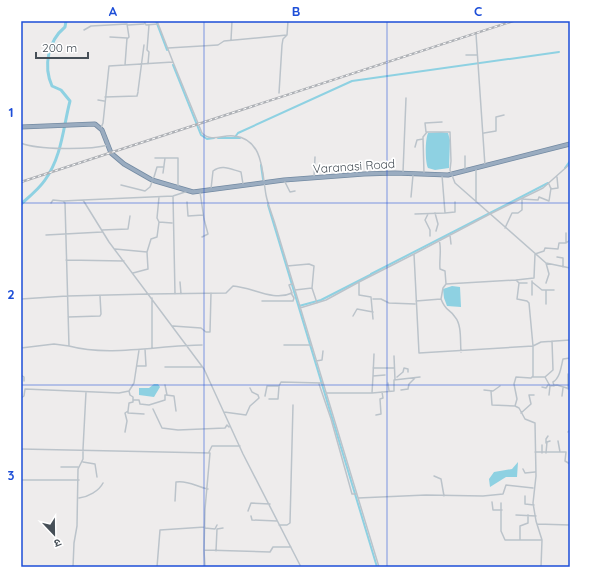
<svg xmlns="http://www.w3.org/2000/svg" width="591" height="588" font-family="Quicksand,'Noto Sans Devanagari',sans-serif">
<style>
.water{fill:#8ed1e2}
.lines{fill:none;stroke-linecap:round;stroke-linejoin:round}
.canal{stroke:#8ed1e2;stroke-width:2}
.river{stroke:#8ed1e2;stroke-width:3}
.trunk-casing{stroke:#738aa2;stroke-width:5}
.minor{stroke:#bbc3ca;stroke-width:1.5}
.trunk{stroke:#9aacc0;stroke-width:3.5}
.rail-casing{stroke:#aeb1b6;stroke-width:2.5}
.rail{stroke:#fff;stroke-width:1;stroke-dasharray:3;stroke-linecap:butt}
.grid{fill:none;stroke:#1d4ed8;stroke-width:1;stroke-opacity:0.55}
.labels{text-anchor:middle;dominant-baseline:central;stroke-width:3.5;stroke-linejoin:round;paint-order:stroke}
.street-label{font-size:12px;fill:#464f57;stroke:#fff}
.neatline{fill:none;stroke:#1d4ed8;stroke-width:1.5}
.grid-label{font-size:13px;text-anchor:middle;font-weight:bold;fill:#1d4ed8}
</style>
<rect width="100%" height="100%" fill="#eeecec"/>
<path class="water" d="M441,132L448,133L450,140L449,168L435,170L428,168C425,162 425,140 428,133Z
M452,286L460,287L461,307L447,306L444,298L443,289Z
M154,384H158L160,387L154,397L139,395V388H149Z
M518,462L517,477H506L490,487L489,479L494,472L512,469Z"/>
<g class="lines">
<path class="canal" d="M156,21L167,50
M173,65L201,135L207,139L214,138
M235,137L238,133L352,81L559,52
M218,138H240
M261,165L263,179
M565,168L570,161
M268,205L377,567
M371,274L548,183
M299,306L321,300L370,275"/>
<path class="river" d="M21,204C29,197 39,189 45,180C62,156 63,128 70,101L61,90L52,86C43,66 48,41 65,27L66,21"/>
<defs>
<path id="trunk" d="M21,127L95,124L102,130L111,153L124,164L152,180L193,192L284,180L364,174L395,173L448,175L570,144"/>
</defs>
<use href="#trunk" class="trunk-casing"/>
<path class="minor" d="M144,21L146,25L158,24
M128,25L144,24
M84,30L91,26L127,24L129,37L127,39
M476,34L485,166
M110,37L127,38L125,65
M231,40L232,21
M168,48L218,45L224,41L287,35
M466,55H477
M173,62L202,133C212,143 223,134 234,136C264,139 262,173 266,195C268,205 272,214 275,224L379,567
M148,64L149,52L147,50L149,25
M138,91L144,45
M279,93L282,45L283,39L287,35L288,21
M105,97L137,96L138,92
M98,100L104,101
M101,128L103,123L109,66L173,62L157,21
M426,132L425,123L442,122
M484,133L496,131V117L504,115
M21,143C37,150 90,150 108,145
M415,147L417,140L423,139
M155,158H178V187
M465,170V156
M403,172L406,98
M163,173L165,158
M424,174L423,137L427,132H450L451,161L450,170L455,183L546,263L570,268
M314,177L315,157
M152,179L154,177L157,167H164
M284,180L290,192L295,191
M549,184L551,189L558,188L557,177
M121,185L145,191L150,187L152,182
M211,189L213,171C222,164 230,169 241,172L243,184
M188,191L173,196L83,200L109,242L204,369L243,454L301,567
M200,192L204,219L208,234L202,237
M173,196L175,294
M159,197L157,218L159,222
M411,197L413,175
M521,199L538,200L539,197L549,201L551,188
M187,202L188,216L203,215
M476,202V168
M51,203L53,200L63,201
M435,213L438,224L436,231
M445,213L455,212V202
M415,214L445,213L442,175
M428,214L425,220L430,230V236
M505,228L512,213H518L522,210V199
M102,230L128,229L130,216
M566,233V243
M46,235L102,232
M450,235L451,244
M439,240C442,248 439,260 440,269L445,271L446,284L516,280L519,283L517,299L527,301L529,303L533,346L541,342L570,340
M115,249L147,252
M557,257L563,258V267
M66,260L124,261
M287,266L309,264L314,266L312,288
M133,273L148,269L147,252L151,239L157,237L159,222L172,223
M516,280L534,278L535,254L544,251L545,248L558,249L559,243H566L570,240
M532,281V295
M180,282L181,294
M532,282L542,290H554
M519,283H527
M546,283L549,274L546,263
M295,290L312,288L317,303
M149,294L226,293L233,286C252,287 273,302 292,293L289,285L292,284
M152,298V348
M21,299L67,296L149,294
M373,299H381L389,303L415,304
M441,299C446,312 449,308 455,317C462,325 460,341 461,352
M262,301H293L294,298L291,293
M416,301L441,299L443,288L446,284
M546,304V290
M300,308L326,300L359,282
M353,316L357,309L373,312
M68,317L100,316L101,314L100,296
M373,319L371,297L359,295V282L414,254
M173,326L201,328L206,332H210L211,293
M284,345H311
M69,346C109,357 161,345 202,345
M21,348L54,344L69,346L65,203L63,201L83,200
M394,356L395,380
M316,361L322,360L323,351
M137,366H146L145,349
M165,367H202
M373,368H394
M21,375L24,377V381
M373,376L374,354
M397,377L403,372L404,368L408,369V372
M533,377H545L550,386L557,385L570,389
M545,377L553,370L552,341
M388,383L389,391
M319,384L331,419L352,494H357
M554,386L553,382C560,378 561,367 563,359L570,358
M542,387L546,388L548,385
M568,389V374
M401,390L408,389L409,384L415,378
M484,390L493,391L500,386
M491,391L492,405L515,406L517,399L514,384L516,377L531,378L533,376V346L419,353L414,254L490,214L543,188L570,164
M327,393H372L394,391V380L420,377
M372,393L373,376L385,375
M166,395L174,396L176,411
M549,395L550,386
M265,396L267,386H279L281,382L322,383
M562,396L563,388
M21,398L24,396L25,389L119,393L129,391L134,383L139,350
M269,399H278L279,386
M133,400H139L140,404L149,405L165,400V395H167L165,385
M515,406L519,408L525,419L535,423L536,476L533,503L536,521L542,540L541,567
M153,409L162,428L178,430L225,428L227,425L229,427
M128,411V413L144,414
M224,412L246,415L250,406L259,398L258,395L252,392L250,388
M521,413L531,404L529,395H534
M376,415L381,414L380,399L383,398L382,392
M125,432L127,421L125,413L128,411L129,403L133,402V397L130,395L129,391
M568,432L570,430
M558,441L560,452
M546,443V439L548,436
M542,445V453
M21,449L210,453L205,509L204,550L270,552L273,547H291
M83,449L86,392
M209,452L212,446H240
M535,452H566L565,461L570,464
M546,453L547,442L550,441
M83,462L95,464L97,477
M61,467H78
M523,469L525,473L535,472
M434,476L441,479L444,496
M21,480H79
M525,496V504L534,505
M79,498C88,497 99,491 103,483
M358,498L426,495L483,496L503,494L506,485L533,488
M175,501L176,482C189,480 196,487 208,489
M492,502L493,510H502
M501,503V531L505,540H542
M248,511L251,503L270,504
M516,515L536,516
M251,516L252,520L277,521
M537,524L570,525
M279,525H287L290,523L293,405
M205,528L215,529L217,525
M520,540V526L528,523V515
M204,550L205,567
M216,551L217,529L223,528
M73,567L74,543L77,526L78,469L83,459V450
M157,567L160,530L205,527"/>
<use href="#trunk" class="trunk"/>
<defs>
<path id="rail" d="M21,182L513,21"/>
</defs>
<use href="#rail" class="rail-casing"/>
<use href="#rail" class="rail"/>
</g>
<path class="grid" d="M204,21V567M387,21V567M21,203H570M21,385H570"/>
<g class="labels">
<g class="street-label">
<text transform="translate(354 166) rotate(-4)">Varanasi Road</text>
</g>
</g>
<rect width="591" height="588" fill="none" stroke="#ffffff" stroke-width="44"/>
<g transform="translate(54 534) rotate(158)" stroke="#ffffff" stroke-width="3" paint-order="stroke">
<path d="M0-3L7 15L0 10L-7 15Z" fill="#464f57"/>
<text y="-6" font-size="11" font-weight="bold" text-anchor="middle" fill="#464f57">उ</text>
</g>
<path d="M36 52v6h52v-6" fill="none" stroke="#464f57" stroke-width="2"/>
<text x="42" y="52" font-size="12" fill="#464f57" stroke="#ffffff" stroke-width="3" paint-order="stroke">200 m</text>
<rect x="22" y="22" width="547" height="544" class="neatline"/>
<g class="grid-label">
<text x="113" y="16">A</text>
<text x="296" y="16">B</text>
<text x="478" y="16">C</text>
<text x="11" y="117">1</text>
<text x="11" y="299">2</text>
<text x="11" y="480">3</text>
</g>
</svg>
